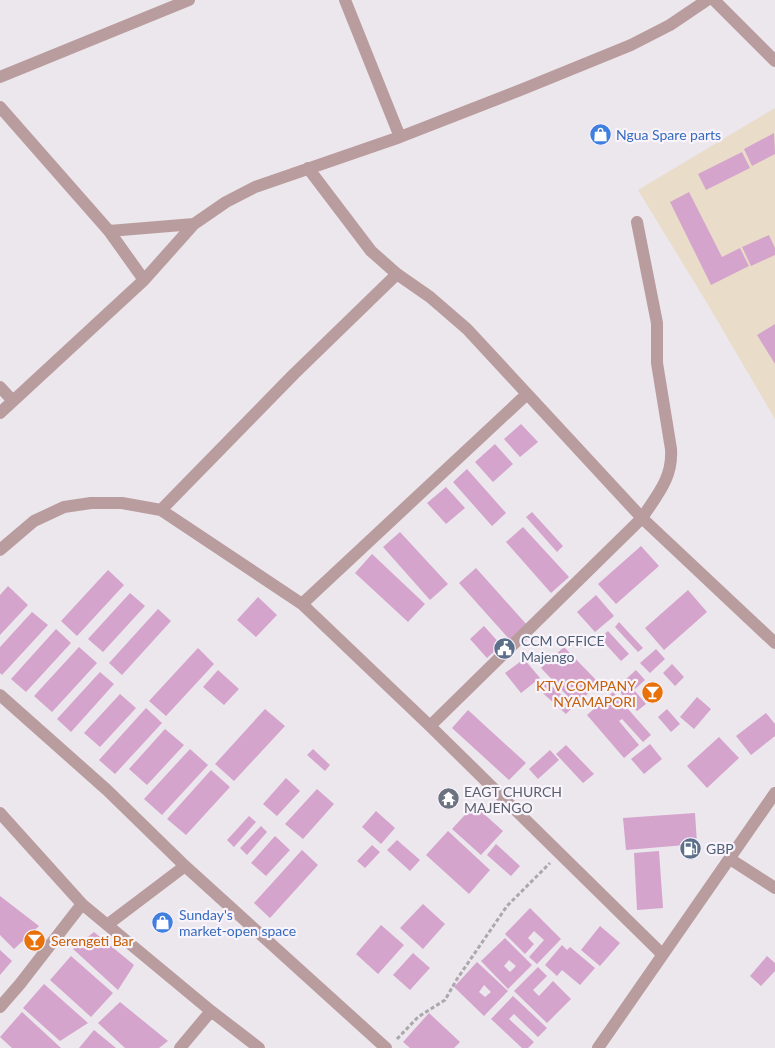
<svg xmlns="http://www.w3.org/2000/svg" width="775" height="1048" font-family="Lato,sans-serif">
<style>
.education{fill:#e9ddc9}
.building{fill:#d4a4cc;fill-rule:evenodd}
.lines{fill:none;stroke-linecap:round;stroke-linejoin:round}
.path{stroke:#aba7ac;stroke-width:3;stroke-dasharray:4 2.5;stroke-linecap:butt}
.minor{stroke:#b99c9d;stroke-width:12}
.labels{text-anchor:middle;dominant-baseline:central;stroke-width:4.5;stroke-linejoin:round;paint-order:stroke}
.shop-label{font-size:14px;fill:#366cbe;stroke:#f9f3fb;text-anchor:start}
.service-label{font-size:14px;fill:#4e5e75;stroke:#f9f3fb;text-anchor:start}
.food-label{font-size:14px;fill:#c56008;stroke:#f9f3fb;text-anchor:end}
.worship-label{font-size:14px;fill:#5b616d;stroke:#f9f3fb;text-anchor:start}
</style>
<rect width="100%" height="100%" fill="#ece6ed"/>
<path class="education" d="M775,108V419L707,303L638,190Z"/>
<path class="building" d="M774,133L775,154L752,166L744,149Z
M742,152L750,168L706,190L698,174Z
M689,192L722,257L740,248L749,266L711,285L670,202Z
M769,235L775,248V255L751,266L742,247Z
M775,324V364L757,335Z
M521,424L538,442L520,457L504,439Z
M495,444L513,464L493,482L475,462Z
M467,469L506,513L492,526L453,482Z
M446,487L465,508L446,524L427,503Z
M532,512L563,546L557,552L526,517Z
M523,527L569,577L551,593L506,542Z
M400,532L448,584L430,600L383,547Z
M641,546L659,566L616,604L598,584Z
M372,554L425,604L408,622L355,573Z
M476,568L527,625L510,640L459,583Z
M108,570L124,585L77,636L61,621Z
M8,586L28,605L0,635V595Z
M688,590L707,612L664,650L645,628Z
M130,593L145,606L103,652L88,639Z
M596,595L614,616L595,632L577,612Z
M258,597L277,615L256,637L237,620Z
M158,609L171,621L122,675L109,663Z
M32,612L48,625L2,675L0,673V647Z
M619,622L643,648L638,652L615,627Z
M484,626L501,645L487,658L470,639Z
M56,629L71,643L26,692L11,679Z
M608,631L629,654L621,661L600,638Z
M79,647L97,663L52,712L34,696Z
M564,647L599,683L576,705L541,668Z
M198,648L214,664L166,716L149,701Z
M656,649L665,659L650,673L640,663Z
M524,659L540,678L521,693L505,673Z
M672,664L684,677L675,686L663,673Z
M218,670L239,689L224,705L203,687Z
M636,670L645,680L634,690L646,704L637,711L616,688Z
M100,672L114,684L71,732L57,719Z
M544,679L574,706L566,714L536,687Z
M613,692L651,735L643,742L622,719L619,721L639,745L624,758L587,715Z
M120,694L136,708L100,747L84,733Z
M697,697L711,709L694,729L680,717Z
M146,708L162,723L115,774L99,760Z
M265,709L285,726L234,781L215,764Z
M667,709L680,724L671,732L658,717Z
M468,710L526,763L509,780L452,728Z
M766,713L775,724V736L751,755L736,736Z
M165,729L184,745L147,785L129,769Z
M719,737L739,758L707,788L687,766Z
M650,744L662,759L644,774L631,759Z
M566,745L594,774L583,783L556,754Z
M190,749L208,765L162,815L144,799Z
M313,749L330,765L325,771L307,755Z
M550,750L559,760L538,779L529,769Z
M211,770L230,787L186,835L167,819Z
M286,778L300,791L277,816L263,804Z
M317,789L334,804L303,839L285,824Z
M474,805L503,831L481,855L452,829Z
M376,811L395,828L381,844L362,827Z
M695,813L697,844L626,850L623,818Z
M249,816L256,822L234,847L227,840Z
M261,826L267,832L247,855L240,848Z
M448,831L490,870L469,894L426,855Z
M275,836L290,850L266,876L251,863Z
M397,840L420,860L410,871L387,850Z
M496,844L520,866L511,876L487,855Z
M372,845L380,852L365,868L357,861Z
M302,850L318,865L270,918L254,903Z
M659,851L663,908L637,910L634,853Z
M0,896L39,926L14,949L0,935Z
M423,904L445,924L423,949L400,928Z
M530,908L561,939L537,964L529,957L544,940L534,931L528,938L534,944L525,954L505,934Z
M381,925L404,945L378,974L356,954Z
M600,926L620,943L600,966L581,950Z
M94,932L134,965L118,990L73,949Z
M505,938L532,965L508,989L481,961ZM509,960L516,966L510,972L504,966Z
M562,945L567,950L570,947L595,968L580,985L562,970L557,976L545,965Z
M0,950L12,961L0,975Z
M413,953L430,968L410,990L393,975Z
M71,956L113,993L91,1017L50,980Z
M767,956L775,963V971L761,986L750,976Z
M477,962L508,991L484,1016L454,987ZM484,985L491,992L485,997L479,992Z
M538,967L547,976L533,990L539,996L553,981L571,999L547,1023L514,991Z
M44,984L88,1023L60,1041L23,1008Z
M513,996L547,1028L538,1037L514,1014L509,1019L534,1042L528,1048H522L491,1019Z
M120,1002L168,1041L159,1048H125L98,1023Z
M22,1012L61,1048H12L0,1037Z
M429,1013L460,1042L454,1048H410L403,1042Z
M94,1030L116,1048H79Z"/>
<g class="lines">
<path class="path" d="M397,1039L418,1017L445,1000L457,979L507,906L550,863"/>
<path class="minor" d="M345,0L400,137
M714,0L775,61
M0,77L189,0
M0,107L109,231L144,280
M308,168L371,251L397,274L430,297L467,329L642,518L775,643
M109,231L194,224
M0,387L13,401
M0,413L144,280L194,224L226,202L255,187L400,137L523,89L631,45L670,25L707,0
M161,510L294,374L397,274
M0,550L34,521L64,507L91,503H122L161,510L302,604L430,726L662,954
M302,604L527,394
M0,695L107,790L185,866L386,1048
M430,726L642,518C657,495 673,478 671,449L657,363V323L637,222
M0,813L82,904L211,1011L259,1048
M730,859L775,888
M107,925L185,866
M0,1007L20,984L82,904
M180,1048L211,1011
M598,1048L775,793"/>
</g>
<defs>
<symbol id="shop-disc" viewBox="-11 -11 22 22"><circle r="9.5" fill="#3f7fe0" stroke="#f9f3fb"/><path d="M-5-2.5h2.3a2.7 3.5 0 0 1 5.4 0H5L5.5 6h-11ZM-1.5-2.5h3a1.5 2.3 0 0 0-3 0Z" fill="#fff"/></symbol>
<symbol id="civic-disc" viewBox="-11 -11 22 22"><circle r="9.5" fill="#5c6f8a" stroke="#f9f3fb"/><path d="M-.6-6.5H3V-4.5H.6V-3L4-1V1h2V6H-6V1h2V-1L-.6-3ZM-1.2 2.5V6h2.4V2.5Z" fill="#fff"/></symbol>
<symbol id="bar-disc" viewBox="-11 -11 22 22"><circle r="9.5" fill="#e8710a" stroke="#f9f3fb"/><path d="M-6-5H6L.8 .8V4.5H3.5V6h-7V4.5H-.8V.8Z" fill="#fff"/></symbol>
<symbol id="temple-disc" viewBox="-11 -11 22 22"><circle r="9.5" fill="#6b7280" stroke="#f9f3fb"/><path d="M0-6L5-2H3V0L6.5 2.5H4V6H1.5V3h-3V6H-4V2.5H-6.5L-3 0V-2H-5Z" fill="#fff"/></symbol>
<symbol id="fuel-disc" viewBox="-11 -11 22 22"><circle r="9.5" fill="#5c6f8a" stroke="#f9f3fb"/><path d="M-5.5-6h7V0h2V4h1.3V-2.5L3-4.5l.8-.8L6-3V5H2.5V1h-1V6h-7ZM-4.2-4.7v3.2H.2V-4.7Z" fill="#fff"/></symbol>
</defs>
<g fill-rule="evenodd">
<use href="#shop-disc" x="588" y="122" width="25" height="25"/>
<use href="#civic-disc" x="492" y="636" width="25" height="25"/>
<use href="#bar-disc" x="640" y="680" width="25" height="25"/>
<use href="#temple-disc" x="436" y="786" width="25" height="25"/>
<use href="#fuel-disc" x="678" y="836" width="25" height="25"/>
<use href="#shop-disc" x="150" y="910" width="25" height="25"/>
<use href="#bar-disc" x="22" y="928" width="25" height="25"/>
</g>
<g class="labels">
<g class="shop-label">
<text x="616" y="134">Ngua Spare parts</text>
<text x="179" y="914">Sunday's<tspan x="179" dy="16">market-open space</tspan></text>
</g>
<g class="service-label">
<text x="521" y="640">CCM OFFICE<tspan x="521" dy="16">Majengo</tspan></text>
<text x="706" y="848">GBP</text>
</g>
<g class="food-label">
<text x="636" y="685">KTV COMPANY<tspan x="636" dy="16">NYAMAPORI</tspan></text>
<text x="51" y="940" text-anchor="start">Serengeti Bar</text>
</g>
<g class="worship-label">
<text x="464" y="791">EAGT CHURCH<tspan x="464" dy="16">MAJENGO</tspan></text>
</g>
</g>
</svg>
